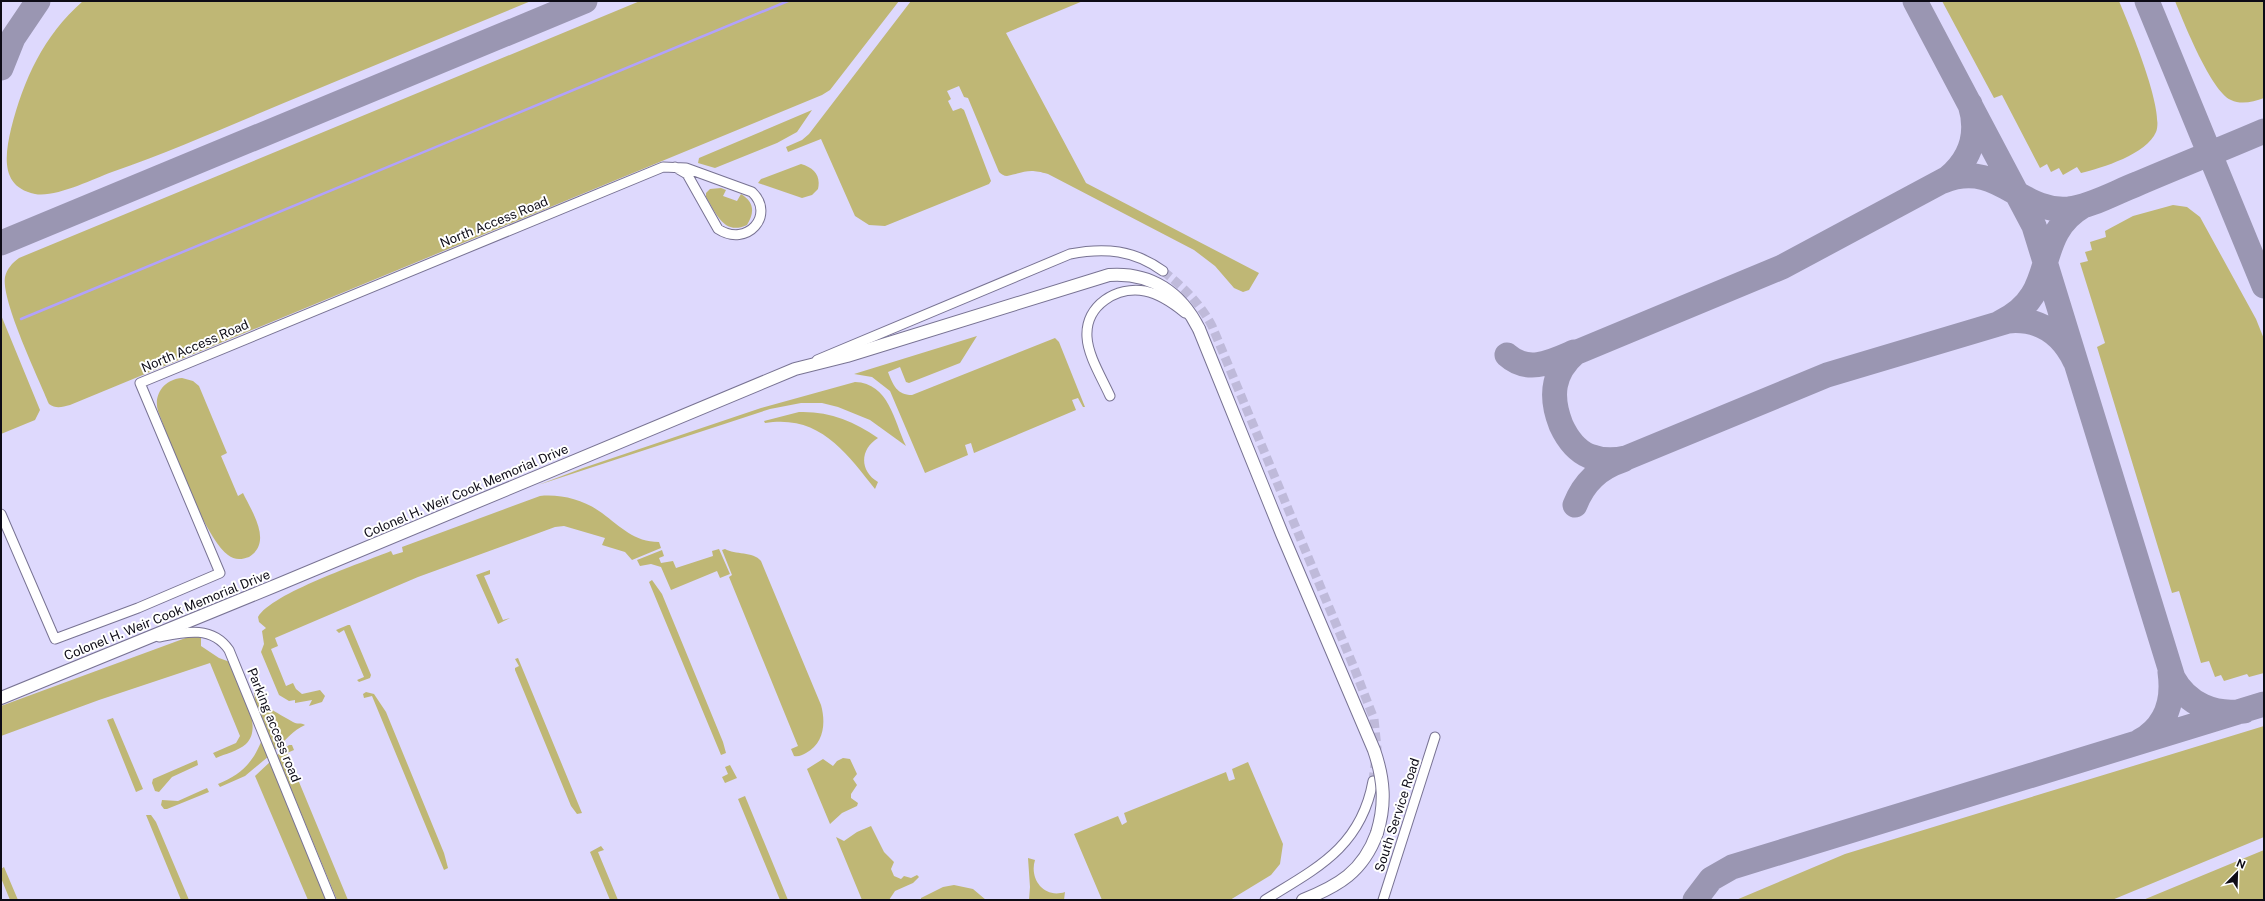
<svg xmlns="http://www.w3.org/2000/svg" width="2265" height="901" font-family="'Public Sans',sans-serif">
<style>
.green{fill:#bfb775}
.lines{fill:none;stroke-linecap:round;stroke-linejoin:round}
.stream{stroke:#b2a2fb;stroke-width:2.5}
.taxiway{stroke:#9a96b2;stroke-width:25}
.minor-tunnel{stroke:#bfbada;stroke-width:9;stroke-dasharray:9 4.5;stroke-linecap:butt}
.minor-casing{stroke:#787393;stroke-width:11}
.tertiary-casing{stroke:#787393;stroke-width:14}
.minor{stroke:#fff;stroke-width:9}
.tertiary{stroke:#fff;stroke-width:12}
.tertiary-bridge-casing{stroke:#787393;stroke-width:14;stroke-linecap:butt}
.tertiary-bridge{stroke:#fff;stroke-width:12}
.labels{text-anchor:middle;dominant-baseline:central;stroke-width:4;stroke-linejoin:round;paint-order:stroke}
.street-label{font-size:13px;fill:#0d0b16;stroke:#fff}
</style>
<rect width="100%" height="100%" fill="#ded9fd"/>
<path class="green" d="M83,1H531C447,36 363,70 279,105C224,128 169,152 112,172C93,179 55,198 35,194C0,187 5,155 11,129C24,79 43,36 83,1Z
M640,1H899L830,90L822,95L70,405C62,407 56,409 49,404C39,379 1,301 5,277C7,269 12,263 19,258Z
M911,1H1083L1006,33L1086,183L1259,273L1249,290L1243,292L1234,288L1215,266L1194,250L1048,174C1028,168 1026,172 1007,176C1004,176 1001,174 999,172L968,98L964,97L959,86L947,91L951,99L948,101L953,111L961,108L964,110L991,181L989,184L885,226L869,225L855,216L821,139L788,152L786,147L802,140L809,134Z
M1942,1H2119C2129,25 2165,110 2156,132C2147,154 2102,168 2081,173L2077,167L2063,175L2059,168L2051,172L2047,164L2040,168L2002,95L1994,98Z
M2175,1H2264V98C2253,102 2241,105 2231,100C2211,91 2184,23 2175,1Z
M812,110L797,132L777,143L715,168L698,163L699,158Z
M801,164C814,168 821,175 818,189L812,195L802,198L758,183L761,179Z
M721,188L726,190L723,196L737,201L741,194C754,202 755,212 747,225C724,236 716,213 706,197V193L710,189Z
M2173,205L2187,207L2200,217L2256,319L2264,339V673L2249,677L2247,674L2224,681L2221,675L2215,677L2209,661L2201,663L2179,591L2172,593L2097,347L2105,343L2080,263L2088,261L2085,252L2092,250L2090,242L2106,237L2105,231L2133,216Z
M1,315L40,410L35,420L1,434Z
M977,336L960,363L909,383L906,382L900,367L888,372C893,385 897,395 912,395L1055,338L1059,342L1085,407H1083L1078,398L1072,400L1076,410L974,453L971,443L965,445L968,455L925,473L890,391L872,377L854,374Z
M182,378L193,381L199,386L227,453L221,456L238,496L243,493C252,512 273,542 249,557C241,560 234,560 228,555C204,538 170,442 158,411C153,394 165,379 182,378Z
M855,382C889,383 894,421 906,446L870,420L838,407L822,403H801L770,409L538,485L583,468L761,408Z
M799,412C829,411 854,421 878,438C860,449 859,471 878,482L875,489C846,452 819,414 765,423L764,421Z
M540,496C562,494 584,500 602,513C621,527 634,542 659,542L661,548L632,560L625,552L602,545L605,538L564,526L555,527L418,577L275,638L278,646L271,649L286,686L293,683L296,689L302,694L320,690L325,696L322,702L309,706L312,700L295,703V700L289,701L279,695L261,652L264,644L262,631L266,628L259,622L258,617C272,593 362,563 391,551L393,555L403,552L402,547Z
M719,549L730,574L720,578L717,571L671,590L661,567L651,564L640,566L637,560L662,550L664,556L659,558L661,563L673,561L676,568L713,556L712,551Z
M725,549C735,555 753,551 761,561L821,705C826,723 824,743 806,753C802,755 799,757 794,756L791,749L798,746L729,577L732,575L722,550Z
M490,570V574L484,576L503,620L510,618L498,624L476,575Z
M652,580L662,594L723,742L726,753L721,755L649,582Z
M348,625H350L371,675L370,678L359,682L357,680L364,677L344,630L339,633L336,630Z
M191,636H201V646L219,658L230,662C238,681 265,727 246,744C238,751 225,754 216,758L213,753L236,743L240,736L210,663L99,700L1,736V706Z
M518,658L582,813L577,814L571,806L515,670V668L519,666L515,659Z
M253,678C266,710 266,706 293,722C297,725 301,722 305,725C293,730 285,741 275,750L255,701Z
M366,692L374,694L386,712L444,853L448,868L444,870L372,696L364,698L363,694Z
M113,718L143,789L136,792L107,720Z
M2264,726V837L2112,900H1736L1845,854Z
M261,742L269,756L245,776L220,787L218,784C240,775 252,764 261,742Z
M289,745H292L294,750L287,753L348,900H337L277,755Z
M843,758L850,759L857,774L853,779L857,785L851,794V798L858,803L857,806L842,813L830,824L807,769L823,759L833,766L837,761Z
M197,760L198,765L172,777L159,792L155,791L152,783L153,779Z
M271,761L328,900H308L255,776Z
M1248,762L1283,844L1280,864L1271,875L1230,900H1102L1074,834L1118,816L1122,825L1127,822L1124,813L1226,772L1229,781L1235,779L1232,769Z
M730,765L737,778L725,783L722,777L728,774L725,767Z
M207,788L209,792L167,809H164L161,805L162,800L178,801Z
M745,796L788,900H780L738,799Z
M146,815H151L156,822L189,900H181Z
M871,826L884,852L894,862L891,869L894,876L901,879L904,876L911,878L917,875L919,877L913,883L895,891L889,900H862L836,837L844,841L857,832Z
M601,846L604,850L598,852L618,900H610L590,852Z
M2264,850V900H2143Z
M1028,858L1035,860C1029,879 1044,899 1065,892L1064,900H1029L1030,887Z
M4,867L18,900H10L1,878V869Z
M954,885L973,889L986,900H921V898L943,887Z"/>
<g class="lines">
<path class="stream" d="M21,319L788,1"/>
<path class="taxiway" d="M1915,1L2034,226L2173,678C2187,704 2215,716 2244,711
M2147,1L2264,286
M1,68L13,38L38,1
M1970,104C1979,133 1971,159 1948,178L1782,267L1575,353C1552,373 1550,397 1561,425C1567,438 1575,450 1589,456C1602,461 1613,461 1626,458L1827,375L2008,321C2039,318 2062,334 2075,361
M1943,181C1999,159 2020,214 2069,209C2092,206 2116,192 2137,184C2179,166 2222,149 2264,131
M1,243L585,1
M2001,322C2061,294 2030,237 2083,206
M1507,355C1528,374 1551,362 1574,352
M1575,505C1584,482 1599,468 1623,460
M2140,741C2167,726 2174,700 2170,672
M1695,900L1711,879L1732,867L2264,704"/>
<path class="minor-tunnel" d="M1163,271C1183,287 1200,303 1212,326L1353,665L1374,719L1377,748L1373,781"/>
<defs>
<path id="minor" d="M817,360L1070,254C1105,247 1134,250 1163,271
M1110,396C1102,378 1088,356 1087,337C1085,305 1117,286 1145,291C1160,294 1173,303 1185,313
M1,514L55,639L138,608L220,573L140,383L663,167L686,168L752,192C776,215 747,248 718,229L687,174L675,167
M159,637C184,632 212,625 229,650L331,900
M1265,900C1317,868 1361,847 1373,781
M1383,900L1435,737"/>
<path id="tertiary" d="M1,698L282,583L795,369L847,356L1109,275C1151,272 1181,293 1199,329
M1303,900C1338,886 1363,872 1377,833"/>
</defs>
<use href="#minor" class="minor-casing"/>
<use href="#tertiary" class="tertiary-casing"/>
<use href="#minor" class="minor"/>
<use href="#tertiary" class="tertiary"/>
<defs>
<path id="tertiary-bridge" d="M1199,329L1282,534L1374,750C1384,779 1386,804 1377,833"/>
</defs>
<use href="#tertiary-bridge" class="tertiary-bridge-casing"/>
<use href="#tertiary-bridge" class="tertiary-bridge"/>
</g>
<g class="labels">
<g class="street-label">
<text transform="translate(494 222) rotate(-22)">North Access Road</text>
<text transform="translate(195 346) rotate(-23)">North Access Road</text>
<text transform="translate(466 491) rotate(-23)">Colonel H. Weir Cook Memorial Drive</text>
<text transform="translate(167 615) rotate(-22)">Colonel H. Weir Cook Memorial Drive</text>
<text transform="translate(274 725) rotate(68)">Parking access road</text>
<text transform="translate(1397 815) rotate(-72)">South Service Road</text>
</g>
</g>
<rect width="2265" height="901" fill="none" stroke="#0d0b16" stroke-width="4"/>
<g transform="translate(2237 873) rotate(23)" stroke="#ffffff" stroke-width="3" paint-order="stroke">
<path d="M0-3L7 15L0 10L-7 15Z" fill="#0d0b16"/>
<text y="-6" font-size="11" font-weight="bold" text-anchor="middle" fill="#0d0b16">N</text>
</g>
</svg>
